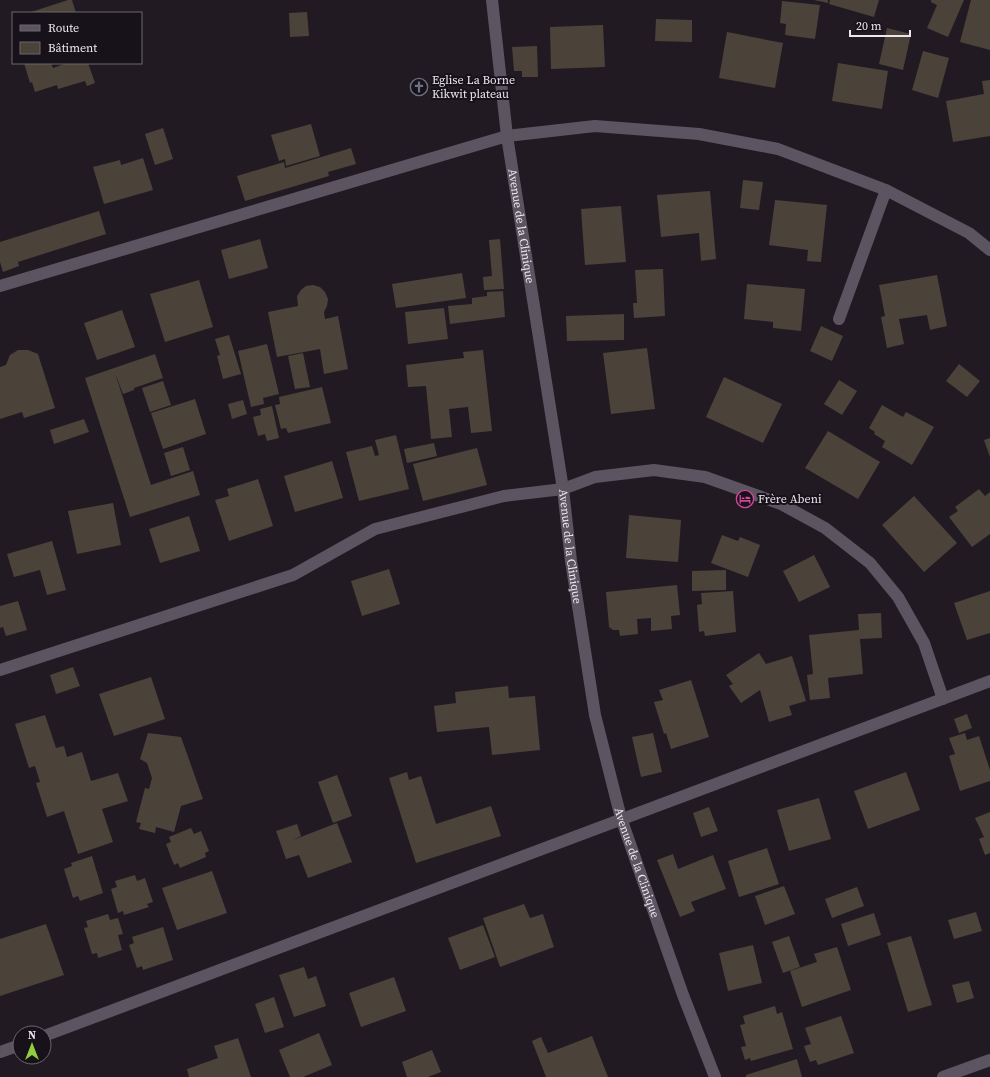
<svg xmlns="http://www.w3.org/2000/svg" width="990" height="1077" font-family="'Source Serif 4',serif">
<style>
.building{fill:#4b4339}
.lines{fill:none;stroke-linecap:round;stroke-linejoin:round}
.minor{stroke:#5c5460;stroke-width:12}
.tertiary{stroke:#5c5460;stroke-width:12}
.labels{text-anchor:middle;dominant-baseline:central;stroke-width:4;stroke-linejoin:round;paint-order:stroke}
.poi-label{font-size:12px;fill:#ece7ee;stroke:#17111a;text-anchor:start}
.street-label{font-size:12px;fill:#ece7ee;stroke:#17111a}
</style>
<rect width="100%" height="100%" fill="#211a23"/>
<path class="building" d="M68,0H72L76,13H28Z
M814,0H828V3Z
M830,0H879L874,17L829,4Z
M931,0H964L948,37L927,28L937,5L931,2Z
M971,0H990V50L960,42Z
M782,1L820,5L815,39L785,35L786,24L780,23Z
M307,12L309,36L290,37L289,13Z
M656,19L692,20V42L655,41Z
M603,25L605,67L551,69L550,27Z
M887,28L911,34L903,70L879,64Z
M727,32L783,43L775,88L719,78Z
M537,46L538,77H522V71H514L512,47Z
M923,51L949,58L938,98L912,90Z
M24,63H51L53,68L67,63H88L95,83L87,86L85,81L58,89L57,85L35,92L32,82L30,83Z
M838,63L888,71L882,109L832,101Z
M990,80V136L953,142L946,101L984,94L982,81Z
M311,124L320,156L286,166L285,159L279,161L271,135Z
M163,128L173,159L155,165L145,134Z
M351,148L356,164L328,172L329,176L245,201L237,176L284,162L285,168Z
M143,158L153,190L104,204L93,167L120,160L121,165Z
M743,180L763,182L759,210L740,208Z
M710,191L716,259L701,261L699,233L661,237L657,195Z
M775,200L827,205L821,262L807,261L808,250L769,245Z
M621,206L626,262L585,265L581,209Z
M99,211L106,234L18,262L19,266L3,272L0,262V242Z
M260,239L268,268L229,279L221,250Z
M500,239L504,289L484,290L483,277L492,276L489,240Z
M663,269L665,316L634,318L633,303H637L635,270Z
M462,273L466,298L396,308L392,284Z
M937,275L947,326L930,330L927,315L899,319L904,344L887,348L881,317L885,316L879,285Z
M199,280L213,327L165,342L150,294Z
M747,284L805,289L801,331L773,328V322L744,319Z
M313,285L320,287L325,292L328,299L327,306L324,312L325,319L338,316L348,369L324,374L320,349L277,357L268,312L298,306L297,296L301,290L306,286Z
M503,291L505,317L450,324L448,306L472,304V298L487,296V292Z
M444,308L448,339L408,344L405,312Z
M122,310L135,347L97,360L84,323Z
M624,314V340L567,341L566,316Z
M821,326L843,336L832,361L810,351Z
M229,335L241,374L223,379L217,356L220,355L215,339Z
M267,344L279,394L263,398L264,404L251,407L238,351Z
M647,348L655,409L611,414L603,353Z
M18,350H28L38,354L55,408L24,418L22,412L0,419V367L6,365L10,355Z
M483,350L492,431L471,433L468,407L449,409L452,437L431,439L426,386L408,387L406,365L464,358L463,352Z
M303,353L310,387L295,389L288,356Z
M155,354L163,378L134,388V390L123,394L115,373L151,485L193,471L200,495L130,517L85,378Z
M959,364L980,381L967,397L946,381Z
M724,377L782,404L763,443L706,417Z
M839,380L857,391L842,415L824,404Z
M163,381L171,405L150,412L142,388Z
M322,387L331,423L288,433L286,428L281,429L275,405L280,404L279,397Z
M195,399L206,434L163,449L151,413Z
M243,400L247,414L232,419L228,404Z
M882,405L903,417L906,412L934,427L912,465L882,447L885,441L874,434L875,432L869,428Z
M272,406L279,438L267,441L265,434L258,436L253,417L261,415L260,409Z
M84,419L89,432L54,444L50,430Z
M828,431L880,462L858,499L805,468Z
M396,435L409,489L359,501L346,452L372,446L375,456L379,455L375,440Z
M990,438V457L984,440Z
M434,443L437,456L407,463L404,449Z
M183,447L190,470L171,476L164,453Z
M477,448L487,485L423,501L413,464Z
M332,461L343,498L295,512L284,476Z
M258,479L273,526L229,541L215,500L229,496L227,489Z
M979,489L985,496L990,492V534L972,547L949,517L958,511L955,507Z
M914,496L957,543L924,572L882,525Z
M113,503L121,545L77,554L68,511Z
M629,515L681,520L678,562L626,558Z
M189,516L200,551L160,563L149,529Z
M722,535L738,541L740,537L760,545L748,577L711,563Z
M52,541L66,590L47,595L40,570L14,577L7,554Z
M814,555L830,587L799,602L783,571Z
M389,569L400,604L362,616L351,581Z
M726,570V590L692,591V571Z
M677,585L680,615L671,616L672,629L651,631V618L637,619L638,634L620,636L619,630H613L609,627L606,592Z
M733,591L736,632L705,636L704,631L699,632L697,605L702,604L701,593Z
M990,591V633L967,640L954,603Z
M18,601L27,630L6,636L3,627L0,628V606Z
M881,613L882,638L860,639L863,674L828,678L830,698L810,700L807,675L813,674L809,635L859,630L858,614Z
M759,653L766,664L792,656L806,701L789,706L792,715L769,722L760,690L741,703L729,686L733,684L726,675Z
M73,667L80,686L56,694L50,675Z
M151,677L165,719L114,736L99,694Z
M691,680L709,737L671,749L666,733L664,734L654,702L663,700L659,690Z
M508,686L509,698L535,696L540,750L492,755L489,727L437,732L434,706L456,703L455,692Z
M967,714L972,728L959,733L954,719Z
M45,715L56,748L64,746L67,757L82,752L91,781L118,773L128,801L102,809L113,842L78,854L64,811L47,817L36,783L40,782L35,766L29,768L15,724Z
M148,733L181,737L203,799L181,806L174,832L156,827L155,833L139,829L141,823L136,822L145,788L149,789L152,778L147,763L140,759Z
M653,733L662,772L641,777L632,737Z
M965,733L967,740L979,736L990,770V781L960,791L949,756L955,754L949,738Z
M407,772L409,780L421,776L436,824L491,806L501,836L416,863L389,778Z
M906,772L920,810L868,829L854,791Z
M337,775L352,816L333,823L318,782Z
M819,798L831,839L789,851L777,810Z
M709,807L718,831L701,837L693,813Z
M990,812V853L985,855L979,839L984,837L975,818Z
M337,823L352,862L308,878L296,847L299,855L286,859L276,831L297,824L301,836L293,840Z
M191,828L194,834L201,831L209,851L205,853L206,857L180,868L178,863L174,865L166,844L171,842L169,837Z
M767,848L779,884L739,897L728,861Z
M673,854L678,869L713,855L726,889L691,902L695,911L680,917L657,860Z
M92,856L103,893L80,901L78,896L73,898L64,869L72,866L71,863Z
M212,871L227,913L177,930L162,888Z
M135,875L137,881L145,878L153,902L147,904L149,907L124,915L123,911L118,913L111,889L117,887L115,881Z
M784,886L795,914L765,925L755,896Z
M857,887L864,906L832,918L825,899Z
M524,904L530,918L543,914L554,947L500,967L483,918Z
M976,912L982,931L954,939L948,920Z
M874,913L881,935L848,946L841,924Z
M108,914L110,920L118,918L123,934L118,935L122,950L98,958L97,953L92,954L84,928L88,927L86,921Z
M46,924L64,975L0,996V939Z
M483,925L495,957L460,970L448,938Z
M163,927L173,960L143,970L142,966L137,968L129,945L134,943L132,937Z
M789,936L800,967L783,973L772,942Z
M911,936L932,1005L908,1012L887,943Z
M753,945L762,983L728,991L719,953Z
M837,947L851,990L802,1007L790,971L817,962L814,954Z
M304,967L308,979L316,976L326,1006L294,1017L279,975Z
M394,977L406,1011L361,1027L349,993Z
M969,981L974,998L957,1003L952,985Z
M274,997L284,1027L265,1033L255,1004Z
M775,1006L777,1014L782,1012L793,1049L751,1061L750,1058L745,1060L741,1047L746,1046L740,1025L745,1024L743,1016Z
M841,1016L854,1053L818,1065L816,1060L810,1062L804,1046L811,1044L805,1028Z
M319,1033L332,1065L303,1077H290L279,1050Z
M592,1036L608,1077H546L532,1041L541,1037L548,1053Z
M238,1038L251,1077H189L187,1069L218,1058L214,1046Z
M432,1050L441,1072L428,1077H407L402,1062Z
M797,1059L802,1077H746V1075Z"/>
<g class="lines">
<path class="minor" d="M0,286L507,136L595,126L699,134L778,149L886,190L969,233L990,250
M839,319L886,190
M0,670L293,575L375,529L504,496L563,489L595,477L654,470L705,477L781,504L825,528L870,563L898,597L924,643L943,699
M44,1036L990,681
M0,1052L20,1045
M943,1077L990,1060"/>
<path class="tertiary" id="s1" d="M492,0L507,136L563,489L571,561L595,715L621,818L683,995L715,1077"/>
</g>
<defs>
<symbol id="church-ring" viewBox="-11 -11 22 22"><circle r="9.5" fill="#17111a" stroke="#6b7280" stroke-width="1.5"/><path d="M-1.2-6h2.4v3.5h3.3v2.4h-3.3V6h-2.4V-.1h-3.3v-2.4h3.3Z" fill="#6b7280"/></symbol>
<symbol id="hotel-ring" viewBox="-11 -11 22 22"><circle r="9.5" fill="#17111a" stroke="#d1479c" stroke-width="1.5"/><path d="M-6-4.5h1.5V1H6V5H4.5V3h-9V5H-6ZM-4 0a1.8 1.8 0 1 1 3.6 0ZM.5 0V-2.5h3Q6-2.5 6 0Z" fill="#d1479c"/></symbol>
</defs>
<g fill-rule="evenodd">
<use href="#church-ring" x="409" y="77" width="20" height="20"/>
<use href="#hotel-ring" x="735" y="489" width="20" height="20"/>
</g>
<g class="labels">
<g class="poi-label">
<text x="432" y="80">Eglise La Borne<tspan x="432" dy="14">Kikwit plateau</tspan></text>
<text x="758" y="499">Frère Abeni</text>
</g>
<g class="street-label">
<text stroke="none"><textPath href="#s1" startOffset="228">Avenue de la Clinique</textPath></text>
<text stroke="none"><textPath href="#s1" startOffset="552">Avenue de la Clinique</textPath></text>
<text stroke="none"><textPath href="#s1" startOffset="876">Avenue de la Clinique</textPath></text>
</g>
</g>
<rect x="12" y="12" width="130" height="52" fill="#17111a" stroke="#6c676f"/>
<rect x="20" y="25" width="20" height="6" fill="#5c5460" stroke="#6c676f"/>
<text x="48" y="32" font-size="12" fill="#ece7ee">Route</text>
<rect x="20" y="42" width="20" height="12" fill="#4b4339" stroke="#6c676f"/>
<text x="48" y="52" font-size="12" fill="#ece7ee">Bâtiment</text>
<g transform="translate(32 1045)"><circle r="19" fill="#17111a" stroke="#6c676f"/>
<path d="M0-3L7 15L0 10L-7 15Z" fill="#8fcd42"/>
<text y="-6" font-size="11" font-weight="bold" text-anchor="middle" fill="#ece7ee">N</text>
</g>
<path d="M850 30v6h60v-6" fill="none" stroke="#ece7ee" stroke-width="2"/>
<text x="856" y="30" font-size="12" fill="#ece7ee" stroke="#17111a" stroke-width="3" paint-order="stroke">20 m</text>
</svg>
